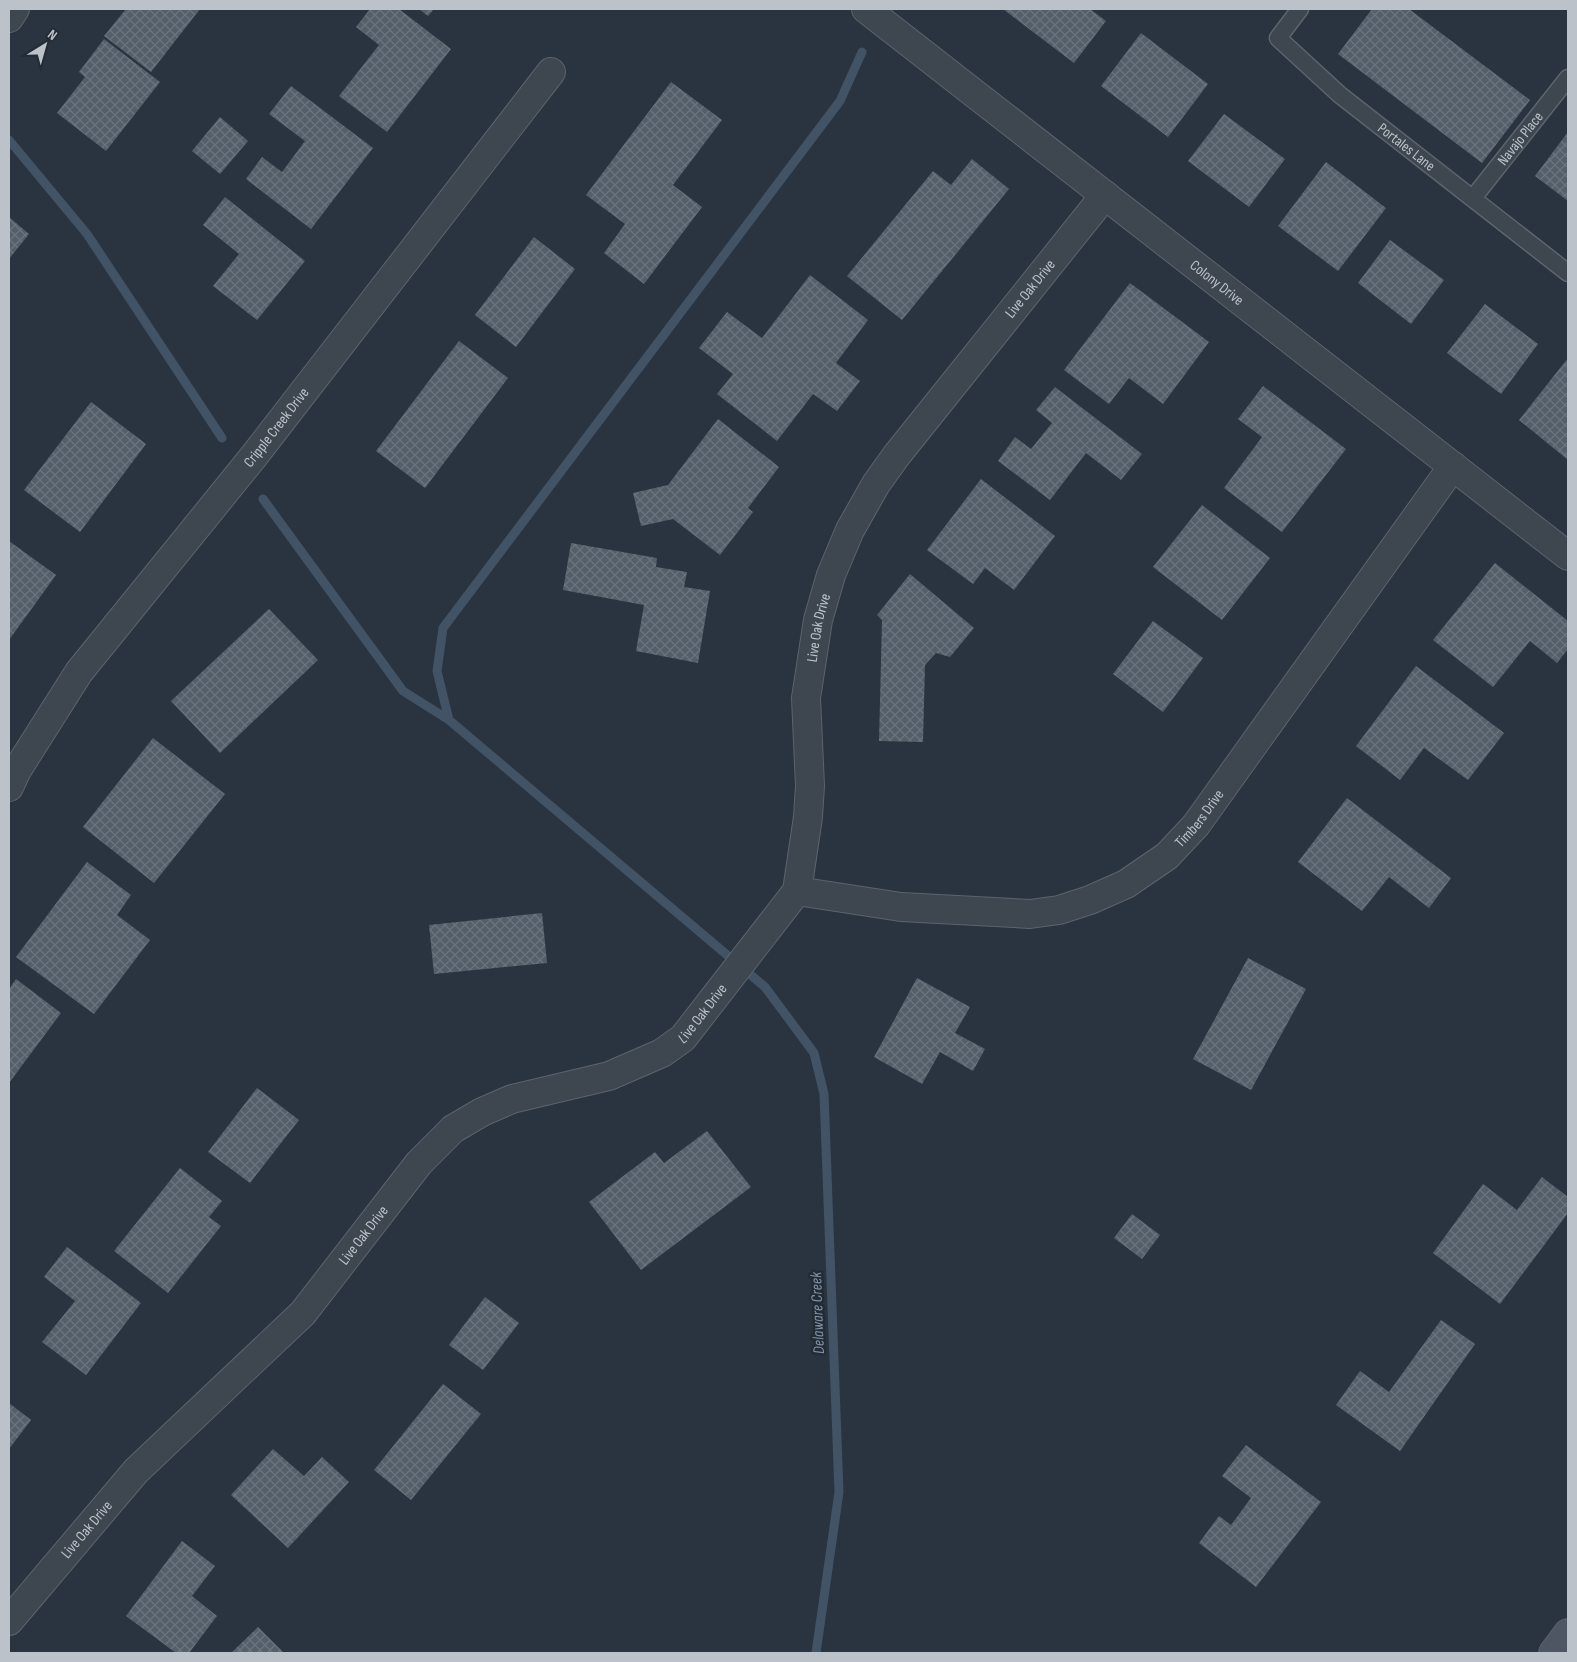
<svg xmlns="http://www.w3.org/2000/svg" width="1577" height="1662" font-family="'Sofia Sans Condensed',sans-serif">
<style>
.lines{fill:none;stroke-linecap:round;stroke-linejoin:round}
.stream{stroke:#425366;stroke-width:9}
.building{fill:url(#building-cross-hatch)}
.lane-casing{stroke:#5c646d;stroke-width:19}
.street-casing{stroke:#5c646d;stroke-width:30}
.secondary-casing{stroke:#5c646d;stroke-width:30}
.lane{stroke:#3e4650;stroke-width:16}
.street{stroke:#3e4650;stroke-width:28}
.secondary{stroke:#4d5662;stroke-width:28}
.labels{text-anchor:middle;dominant-baseline:central;stroke-width:5;stroke-linejoin:round;paint-order:stroke}
.street-label{font-size:15px;fill:#bbc2ca;stroke:#232b35}
.water-label{font-size:16px;font-style:italic;fill:#8093a9;stroke:#232b35}
</style>
<defs>
<pattern id="building-cross-hatch" width="8" height="8" patternUnits="userSpaceOnUse" patternTransform="scale(1.25)"><rect width="8" height="8" fill="#545f6a"/><path d="M0 0l8 8M0 8l8-8" fill="none" stroke="#6b747e"/></pattern>
</defs>
<rect width="100%" height="100%" fill="#2a3440"/>
<g class="lines">
<path class="stream" d="M9,140L87,234L222,438
M263,499L403,691L449,720
M816,1653L839,1492L824,1094L814,1053L765,987L449,720L437,671L443,628L840,101L862,52"/>
</g>
<path class="building" d="M126,9H200L151,72L104,36Z
M370,9H399L451,49L387,132L339,96L379,45L356,27Z
M419,9H434L428,16Z
M1003,9H1090L1106,21L1074,63Z
M1372,9H1409L1530,100L1482,163L1338,54Z
M1141,33L1208,84L1168,137L1101,86Z
M104,39L160,82L106,151L57,113L85,77L79,72Z
M671,82L722,120L673,185L702,207L644,284L604,253L625,224L586,195Z
M291,86L373,148L311,229L246,179L262,157L282,172L305,141L269,114Z
M1224,114L1285,159L1249,207L1188,161Z
M220,117L248,141L220,174L192,151Z
M1568,132V201L1535,176Z
M972,159L1009,189L902,320L847,276L933,171L951,185Z
M1326,162L1386,208L1338,271L1278,226Z
M225,197L305,261L257,320L213,286L239,254L203,225Z
M9,217L29,234L9,259Z
M534,237L575,269L516,347L475,315Z
M1390,240L1444,280L1411,324L1358,283Z
M810,275L868,320L836,363L860,381L837,411L813,394L777,441L717,394L733,374L699,348L727,312L762,338Z
M1130,283L1209,342L1163,404L1129,378L1109,404L1064,370Z
M1485,304L1538,344L1501,394L1447,353Z
M459,341L508,378L425,488L376,451Z
M1568,358V460L1519,420Z
M1263,386L1346,449L1282,532L1224,488L1262,437L1238,419Z
M1055,387L1142,454L1121,480L1086,453L1050,500L998,461L1015,437L1031,449L1052,423L1036,410Z
M91,402L146,444L80,532L24,490Z
M718,419L779,467L748,508L753,512L720,555L673,519L641,526L633,493L668,485Z
M981,479L1055,536L1014,590L985,568L973,584L927,550Z
M1202,505L1270,558L1222,620L1153,567Z
M9,541L56,575L9,640Z
M571,543L657,558L656,567L687,572L684,587L710,591L698,663L636,651L644,605L563,590Z
M1495,563L1568,621V649L1557,663L1530,641L1493,687L1433,640Z
M910,574L974,628L950,657L936,653L925,665L923,742L879,741L882,620L877,615Z
M269,609L318,660L220,753L171,701Z
M1153,621L1203,658L1163,712L1113,674Z
M1416,666L1504,733L1468,780L1424,748L1400,780L1356,746Z
M153,738L225,794L154,883L83,827Z
M1347,798L1451,878L1429,908L1389,877L1362,911L1298,862Z
M87,862L131,895L117,915L150,940L94,1014L16,957Z
M542,913L547,963L434,974L429,925Z
M1248,958L1306,989L1251,1090L1193,1059Z
M917,978L970,1007L955,1033L985,1049L973,1071L940,1052L922,1084L874,1057Z
M16,979L61,1013L9,1083V989Z
M257,1088L299,1120L250,1183L208,1152Z
M707,1131L751,1187L641,1270L589,1202L655,1152L664,1163Z
M180,1168L222,1201L209,1217L221,1226L168,1293L114,1251Z
M1542,1177L1568,1197V1213L1500,1304L1433,1253L1483,1184L1517,1210Z
M1132,1214L1160,1235L1142,1259L1114,1238Z
M67,1247L141,1303L86,1375L42,1342L75,1301L44,1277Z
M485,1297L519,1323L483,1370L449,1345Z
M1441,1320L1475,1344L1400,1451L1336,1405L1360,1371L1389,1392Z
M443,1384L481,1414L411,1500L374,1470Z
M9,1403L31,1420L9,1449Z
M1246,1445L1321,1502L1256,1587L1199,1543L1219,1516L1231,1525L1251,1498L1222,1476Z
M273,1449L304,1476L322,1457L349,1482L288,1548L231,1495Z
M182,1541L215,1566L192,1596L217,1616L189,1653H176L126,1616Z
M258,1627L284,1653H231Z"/>
<g class="lines">
<defs>
<g id="lane">
<path id="s1" d="M1300,9L1278,38L1340,95L1568,273"/>
<path id="s2" d="M1473,198L1568,78"/>
</g>
<g id="street">
<path id="s3" d="M866,9L1568,556"/>
<path d="M9,18L15,9"/>
<path id="s4" d="M9,787L17,770L79,672L254,456L551,72"/>
<path id="s5" d="M797,891L901,907L1030,914L1059,910L1090,900L1126,884L1167,856L1196,825L1453,466"/>
<path id="s6" d="M9,1621L136,1471L303,1313L419,1163L453,1129L482,1112L512,1099L609,1076L662,1053L683,1038L797,891L808,817L810,786L806,698L818,620L831,575L850,530L876,484L896,456L1105,195"/>
</g>
<path id="secondary" d="M1553,1653L1568,1633"/>
</defs>
<use href="#lane" class="lane-casing"/>
<use href="#street" class="street-casing"/>
<use href="#secondary" class="secondary-casing"/>
<use href="#lane" class="lane"/>
<use href="#street" class="street"/>
<use href="#secondary" class="secondary"/>
</g>
<g class="labels">
<g class="street-label">
<text stroke="none"><textPath href="#s2" startOffset="76">Navajo Place</textPath></text>
<text stroke="none"><textPath href="#s1" startOffset="205">Portales Lane</textPath></text>
<text stroke="none"><textPath href="#s3" startOffset="445">Colony Drive</textPath></text>
<text stroke="none"><textPath href="#s6" startOffset="1770">Live Oak Drive</textPath></text>
<text stroke="none"><textPath href="#s4" startOffset="449">Cripple Creek Drive</textPath></text>
<text stroke="none"><textPath href="#s6" startOffset="1365">Live Oak Drive</textPath></text>
<text stroke="none"><textPath href="#s5" startOffset="435">Timbers Drive</textPath></text>
<text stroke="none"><textPath href="#s6" startOffset="945">Live Oak Drive</textPath></text>
<text stroke="none"><textPath href="#s6" startOffset="525">Live Oak Drive</textPath></text>
<text stroke="none"><textPath href="#s6" startOffset="120">Live Oak Drive</textPath></text>
</g>
<g class="water-label">
<text transform="translate(818 1313) rotate(-92)">Delaware Creek</text>
</g>
</g>
<rect width="1577" height="1662" fill="none" stroke="#bbc2ca" stroke-width="20"/>
<g transform="translate(45 45) rotate(37)" stroke="#232b35" stroke-width="4" paint-order="stroke">
<path d="M0-4L9 19L0 12L-9 19Z" fill="#bbc2ca"/>
<text y="-8" font-size="14" font-weight="bold" text-anchor="middle" fill="#bbc2ca">N</text>
</g>
</svg>
